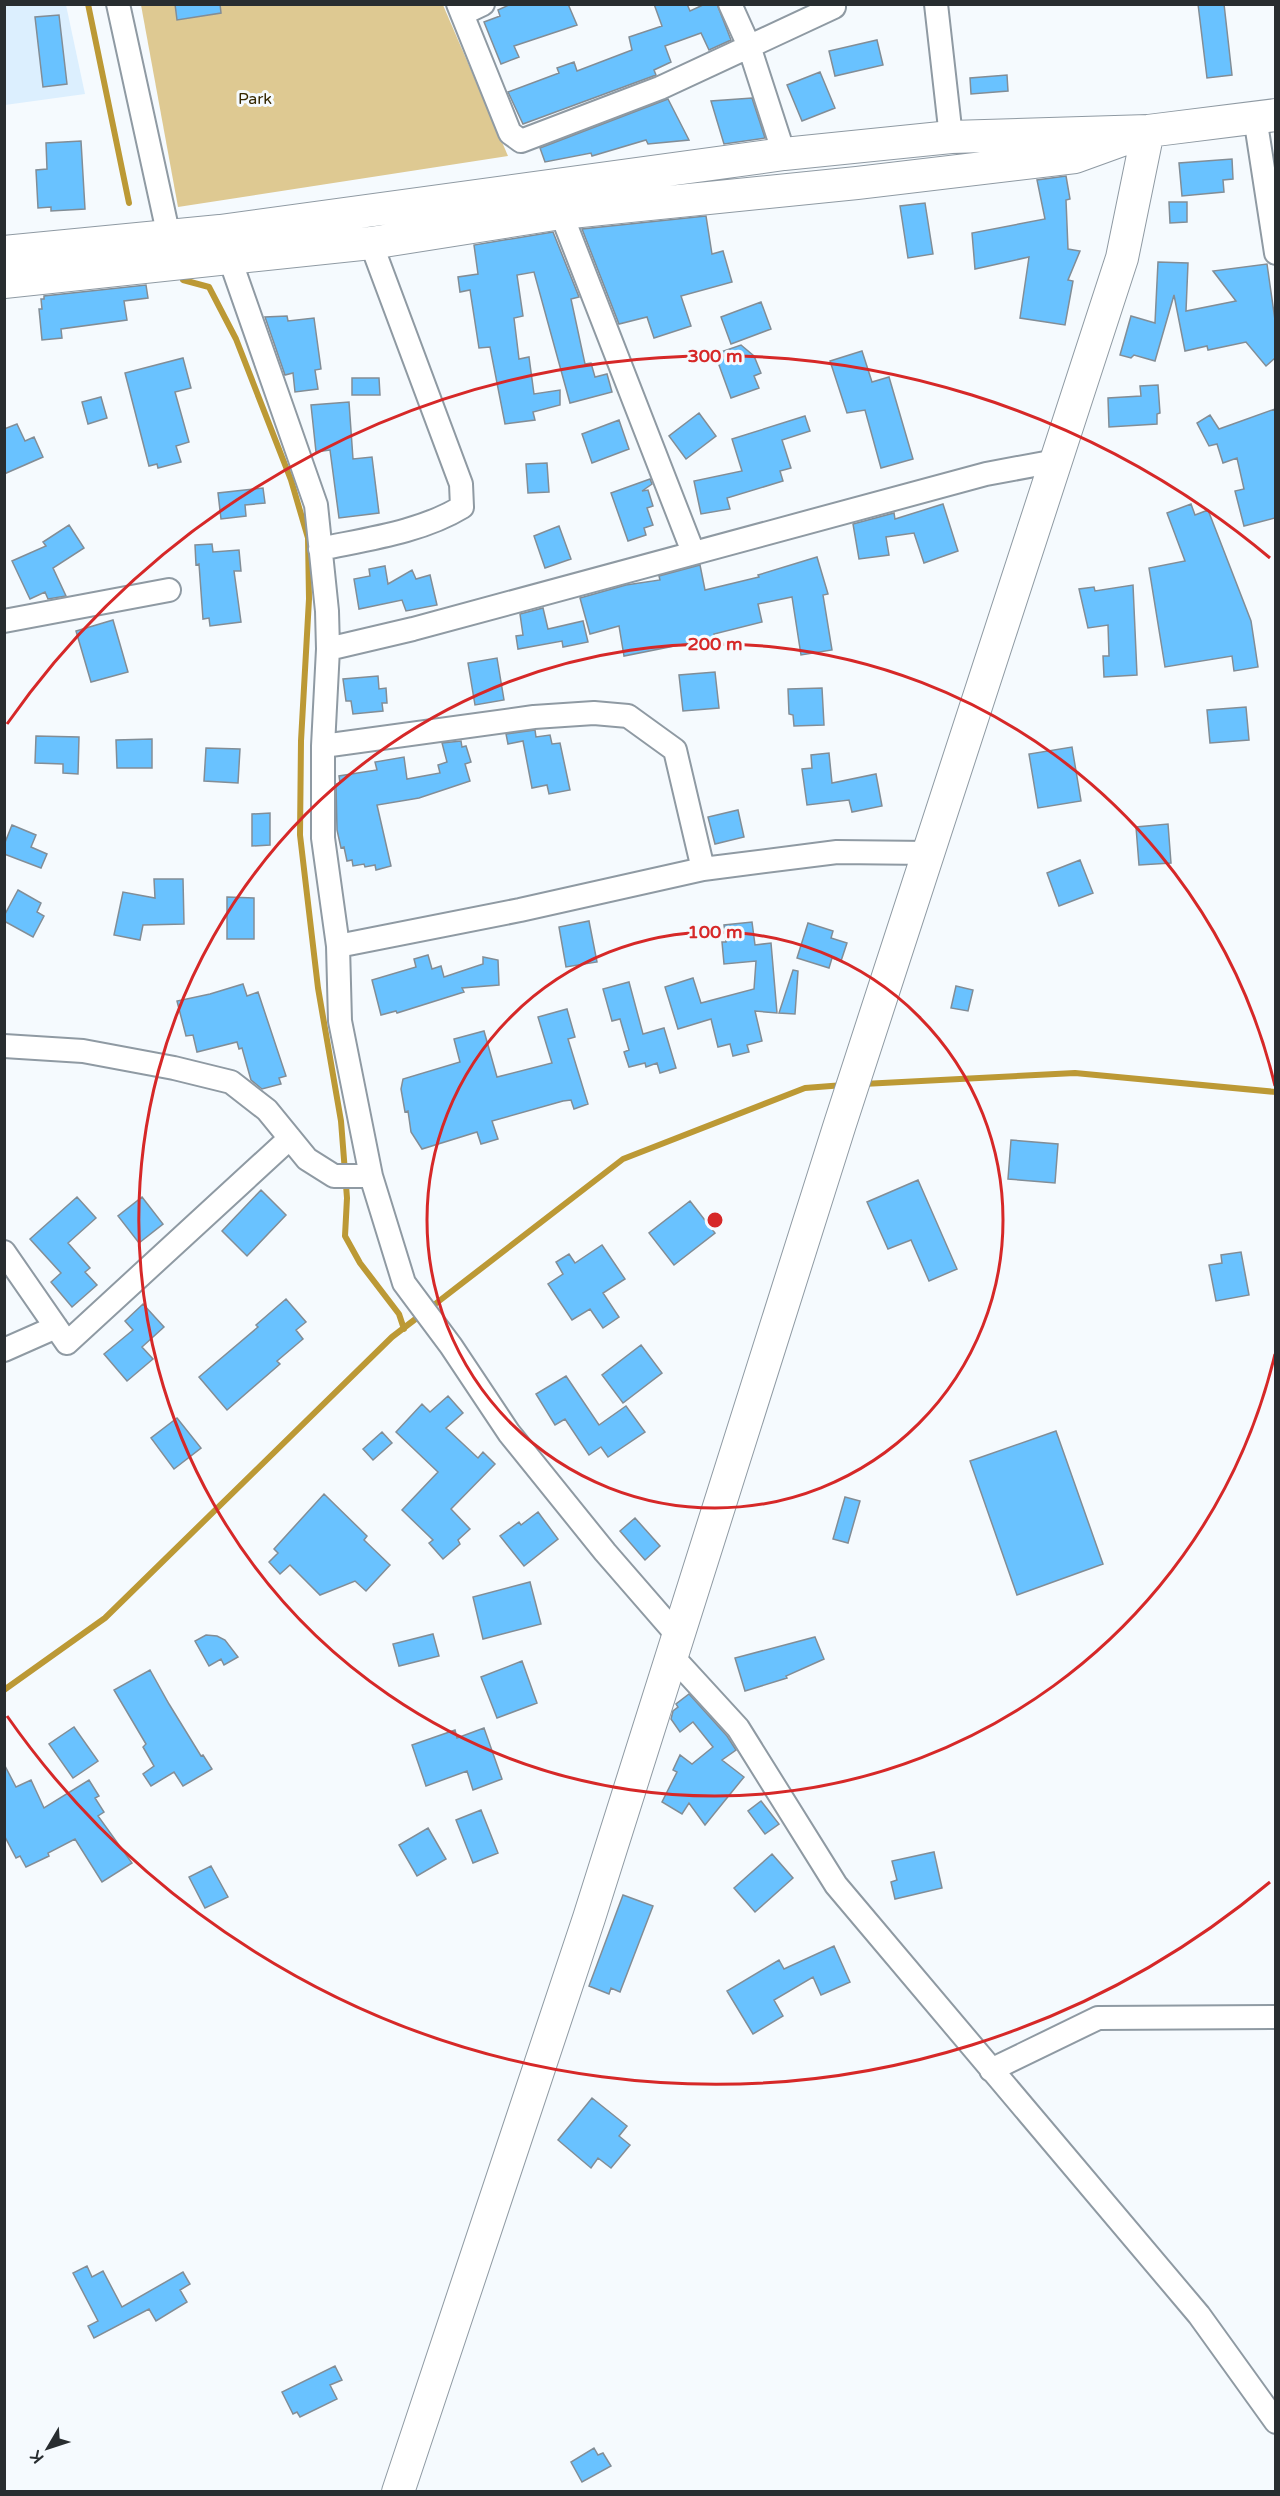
<svg xmlns="http://www.w3.org/2000/svg" width="1280" height="2496" font-family="'Varela Round',sans-serif">
<style>
.built{fill:#dceffe}
.green{fill:#dec992}
.lines{fill:none;stroke-linecap:round;stroke-linejoin:round}
.stream{stroke:#bc9935;stroke-width:6}
.building{fill:#69c2ff;stroke:#828d96;stroke-width:1.5}
.street-casing{stroke:#8f9aa3;stroke-width:26}
.secondary-casing{stroke:#8f9aa3;stroke-width:34}
.street{stroke:#fff;stroke-width:22}
.secondary{stroke:#fff;stroke-width:32}
.ring{fill:none;stroke:#d62828;stroke-width:3}
.labels{text-anchor:middle;dominant-baseline:central;stroke-width:6;stroke-linejoin:round;paint-order:stroke}
.park-label{font-size:16px;fill:#352700;stroke:#f5fafe}
.centre{fill:#d62828;stroke:#f5fafe;stroke-width:3}
.ring-label{font-size:18px;text-anchor:middle;font-weight:bold;fill:#d62828;stroke:#f5fafe;stroke-width:6;stroke-linejoin:round;paint-order:stroke}
</style>
<rect width="100%" height="100%" fill="#f5fafe"/>
<path class="built" d="M4,5H66L85,94L5,105Z"/>
<path class="green" d="M141,5H443L508,156L178,207Z"/>
<g class="lines">
<path class="stream" d="M88,4L129,203
M183,280L209,287L236,339L291,480L308,538L309,599L301,741L300,835L318,988L341,1121L347,1198L345,1236L360,1263L399,1314L404,1329
M863,1084L1075,1073L1276,1092
M430,1308L623,1159L805,1088L844,1085
M4,1690L105,1618L392,1337L422,1314"/>
</g>
<path class="building" d="M175,4H220L221,13L177,20Z
M511,4H568L577,25L514,46L519,57L501,64L484,22L500,16L498,10Z
M654,4H687L690,11L705,4H717L731,40L709,50L701,33L665,46L671,62L654,70L656,75L523,124L508,92L559,73L557,68L574,62L577,71L632,50L629,37L662,26Z
M1198,4H1224L1232,75L1207,78Z
M59,15L67,84L43,87L35,17Z
M877,40L883,65L835,76L829,51Z
M820,72L835,108L802,121L787,85Z
M1007,75L1008,91L971,94L970,78Z
M752,98L765,138L724,144L711,101Z
M668,99L689,140L648,144L646,140L592,156L591,153L545,162L540,148Z
M81,141L85,209L51,211V207L38,208L36,170L47,169L46,143Z
M1232,159L1233,179L1223,180L1224,192L1182,196L1179,163Z
M1066,176L1070,199L1066,200L1068,249L1080,251L1068,280L1073,281L1065,325L1020,318L1029,257L975,269L972,233L1045,219L1037,180Z
M1169,202H1187V222L1170,223Z
M925,203L933,254L908,258L900,206Z
M706,216L712,254L723,251L732,282L681,296L691,326L654,338L647,317L619,324L582,229Z
M553,232L579,297L571,299L585,364L591,363L595,377L607,374L612,392L570,403L534,272L517,275L523,316L514,318L519,359L529,357L534,394L560,390V405L533,412L535,420L505,424L490,347L479,348L470,290L460,292L458,277L478,274L474,245Z
M1158,262L1188,263L1186,311L1236,301L1213,271L1267,264L1275,320V358L1266,366L1246,342L1208,350L1207,346L1185,351L1174,295L1155,361L1134,355L1131,358L1120,355L1131,316L1155,323Z
M146,285L148,298L124,301L127,320L61,329L62,338L42,340L39,309H42L41,299H44V296Z
M761,302L771,329L731,344L721,317Z
M287,316L288,321L314,318L321,369L315,370L318,389L295,392L293,373L285,375L265,317Z
M741,345L754,356L761,373L754,376L759,388L731,398L715,354Z
M862,351L872,382L889,377L913,459L881,468L865,410L847,413L830,361Z
M183,358L191,388L175,392L189,442L176,446L181,462L158,468L157,464L149,466L125,373Z
M352,378H379L380,395H352Z
M1158,385L1160,413L1157,414V424L1109,427L1108,398L1141,396L1140,386Z
M101,397L107,418L88,424L82,402Z
M349,402L353,459L372,457L379,513L339,518L330,450L316,452L311,405Z
M1275,409V518L1244,526L1235,491L1244,489L1237,458L1223,463L1217,444L1209,446L1197,423L1210,415L1219,429Z
M699,413L716,436L686,459L669,436Z
M805,416L810,431L782,440L791,468L780,471L783,481L727,498L730,509L701,514L694,481L742,471L732,439Z
M619,420L629,449L592,463L582,434Z
M17,424L25,441L34,437L43,457L4,474V429Z
M547,463L549,492L528,493L526,464Z
M650,479L652,484L642,491L648,490L653,506L647,508L653,525L644,528L646,535L628,541L611,493Z
M263,488L265,503L245,505L246,516L221,519L218,493Z
M943,504L958,551L924,563L914,533L886,537L889,555L859,559L853,524L894,513L895,519Z
M1191,504L1195,515L1208,510L1251,621L1258,667L1234,671L1232,656L1165,667L1149,568L1185,561L1167,513Z
M69,525L84,548L53,568L66,596L48,599L45,592L30,599L12,561L46,546L43,542Z
M559,526L571,559L545,568L534,536Z
M212,544L213,552L239,550L241,571H234L241,622L210,626L209,618L203,619L199,564L196,565L195,545Z
M817,557L828,594L823,595L832,650L801,655L792,597L758,604L762,622L714,634L715,638L624,656L619,626L590,634L580,598L626,585L660,580L659,576L700,565L705,590L759,577L758,575Z
M385,566L388,584L412,570L416,579L430,575L437,605L406,611L402,600L359,609L354,579L370,576L369,569Z
M1133,585L1137,675L1104,677L1103,656H1109L1108,625L1088,628L1079,589L1094,587L1095,591Z
M543,608L548,629L583,621L588,642L563,647L562,641L518,649L516,636L523,635L520,614Z
M113,620L128,672L91,682L76,631Z
M497,658L504,700L475,705L468,663Z
M715,672L719,708L683,711L679,675Z
M378,676L379,689L386,688L387,703H382L383,711L353,714L351,701H346L343,679Z
M822,688L824,725L794,726L793,715L789,714L788,689Z
M1246,707L1249,740L1210,743L1207,710Z
M535,730L536,737L550,735L552,744L560,743L570,790L549,794L547,785L532,788L523,741L508,744L506,734Z
M36,736L79,737L78,774L63,773V764L35,763Z
M152,739V768H117L116,740Z
M461,741L462,747L466,746L471,762L465,764L470,781L419,798L377,805L391,866L376,870L375,865L365,867L364,864L353,866L352,860L347,861L344,847L341,848L337,830L336,784L340,783L339,776L377,770L375,762L404,757L407,779L440,773L438,765L447,762L442,743Z
M1072,747L1081,801L1038,808L1029,754Z
M206,748L240,749L238,783L204,781Z
M829,753L832,783L876,774L882,806L852,812L849,800L807,805L802,769L812,768L811,755Z
M738,810L744,837L715,844L708,817Z
M270,813V845L252,846V814Z
M1168,824L1171,863L1139,865L1136,827Z
M12,825L36,835L31,847L47,854L41,868L4,854V845Z
M1080,860L1093,893L1059,906L1047,873Z
M154,879H183L184,924L143,925L140,940L114,935L123,892L155,898Z
M18,890L41,903L37,912L44,916L33,937L4,921V916Z
M227,897L254,898V939H227Z
M589,921L597,962L566,967L559,927Z
M752,922L755,945L771,943L777,1013L755,1011L762,1041L747,1045L749,1052L733,1056L730,1044L718,1047L711,1019L678,1029L665,987L693,978L701,1003L754,989L756,961L724,964L722,942H726L724,925Z
M808,923L833,931L831,938L847,943L841,961L832,958L829,968L797,958Z
M428,955L432,969L441,966L444,977L483,964V957L498,960L499,985L462,988L464,992L397,1013L396,1011L381,1015L372,980L416,967L414,959Z
M793,970L798,971L795,1014L779,1013Z
M629,982L643,1034L664,1028L676,1068L660,1073L657,1063L646,1067L645,1063L629,1067L624,1052L629,1050L620,1019L612,1021L603,989Z
M243,984L247,996L258,992L286,1076L279,1078L281,1084L262,1089L251,1080L242,1048L239,1049L237,1042L197,1052L193,1035L186,1036L177,1001L210,994Z
M956,986L973,990L968,1011L951,1008Z
M567,1009L575,1037L568,1039L588,1104L574,1109L571,1100L563,1101L492,1121L498,1139L481,1144L477,1132L422,1149L411,1132L408,1111L405,1112L401,1089L403,1079L460,1062L454,1039L484,1031L497,1077L552,1063L538,1017Z
M1011,1140L1058,1144L1055,1183L1008,1179Z
M918,1180L957,1269L929,1281L911,1240L888,1249L867,1202Z
M261,1190L286,1215L247,1256L222,1231Z
M77,1197L96,1218L68,1243L90,1268L85,1272L97,1285L72,1307L51,1282L61,1273L30,1239Z
M142,1197L163,1224L139,1243L118,1216Z
M690,1201L715,1233L674,1265L649,1233Z
M602,1245L625,1279L603,1293L619,1317L603,1328L590,1309L572,1320L548,1284L563,1274L556,1262L569,1254L575,1263Z
M1241,1252L1249,1295L1216,1301L1209,1265L1222,1263L1221,1255Z
M286,1299L306,1322L296,1330L303,1339L277,1361L280,1364L227,1410L199,1377L258,1327L256,1325Z
M143,1304L164,1327L142,1347L153,1359L127,1381L104,1354L133,1330L125,1321Z
M641,1345L662,1373L623,1403L602,1375Z
M566,1376L599,1425L626,1406L645,1432L608,1457L601,1447L589,1455L565,1419L555,1425L536,1394Z
M448,1396L463,1413L446,1428L478,1458L483,1452L495,1464L451,1509L470,1529L458,1540L460,1544L443,1559L429,1543L433,1540L402,1510L438,1472L396,1432L422,1404L430,1412Z
M177,1418L201,1448L174,1469L151,1438Z
M1056,1431L1103,1564L1017,1595L970,1461Z
M382,1432L392,1443L373,1460L363,1449Z
M324,1494L367,1536L364,1540L390,1565L366,1591L355,1581L320,1595L290,1565L280,1574L269,1562L278,1553L274,1549Z
M845,1497L860,1501L848,1543L833,1539Z
M538,1512L558,1539L524,1566L500,1536L519,1522L521,1525Z
M635,1518L660,1546L645,1560L620,1531Z
M530,1582L541,1624L483,1639L473,1597Z
M433,1634L439,1656L399,1666L393,1644Z
M206,1635L217,1636L225,1640L238,1657L224,1665L221,1659L209,1666L195,1641Z
M815,1637L824,1659L786,1676L787,1678L745,1691L735,1658Z
M522,1661L537,1703L497,1718L481,1677Z
M150,1670L169,1704L201,1756L203,1755L212,1769L183,1786L174,1772L151,1786L143,1774L154,1766L143,1747L146,1744L114,1690Z
M689,1694L727,1736L736,1750L722,1760L744,1777L705,1825L689,1803L682,1814L662,1802L677,1772L673,1770L680,1755L692,1764L713,1747L693,1722L680,1732L671,1719L673,1711L678,1707L676,1704Z
M74,1727L98,1761L73,1778L49,1744Z
M484,1728L502,1779L473,1790L467,1771L426,1786L412,1745L455,1730L457,1738Z
M4,1764L16,1787L31,1780L44,1808L89,1780L99,1796L95,1798L104,1812L98,1816L132,1863L102,1882L75,1839L48,1853L49,1856L26,1867L20,1856L16,1858L4,1835Z
M761,1801L779,1824L765,1834L748,1811Z
M481,1810L498,1853L473,1863L456,1820Z
M428,1828L446,1859L417,1876L399,1845Z
M934,1852L942,1888L895,1899L891,1882L897,1880L892,1861Z
M772,1854L793,1878L755,1912L734,1888Z
M211,1866L228,1897L205,1908L189,1877Z
M623,1895L653,1906L620,1992L611,1988L609,1994L589,1986Z
M834,1946L850,1982L821,1995L813,1977L774,2000L783,2016L753,2034L727,1991L779,1960L784,1969Z
M592,2098L627,2126L619,2136L630,2145L611,2168L598,2158L591,2168L558,2140Z
M87,2266L92,2277L103,2271L122,2307L183,2272L190,2284L180,2290L187,2302L156,2321L149,2309L94,2338L88,2326L98,2321L73,2273Z
M335,2366L342,2380L330,2385L337,2399L300,2417L297,2412L293,2414L282,2392Z
M594,2448L598,2455L603,2453L611,2466L582,2482L571,2462Z"/>
<g class="lines">
<defs>
<path id="street" d="M118,4L169,237
M458,4L510,133L521,141L660,88L834,7
M730,4L749,46L784,154
M936,4L951,137
M462,14L483,4
M1255,117L1276,253
M561,213L693,552
M225,245L316,505L327,611L328,649L323,746V838L338,946L340,1021L371,1176L404,1283L451,1346L509,1433L605,1552L678,1636
M320,549C367,539 421,532 462,507L461,484L371,243
M4,621L169,590
M328,649L413,629L986,474L1056,461
M323,746L534,717L594,713L628,716L675,750L703,869
M338,946L520,910L703,869L837,852L929,853
M4,1046L83,1051L174,1068L231,1082L267,1110L307,1159L334,1176H371
M4,1252L67,1343L290,1138
M4,1350L56,1327
M672,1656L738,1728L836,1885L1199,2315L1276,2422
M991,2070L1098,2018L1276,2017"/>
<path id="secondary" d="M4,252L220,231L784,154L951,137L1148,131L1276,115
M4,282L371,243L561,213L857,183L1075,157L1122,140
M398,2492L589,1918L840,1124L1122,258L1148,131"/>
</defs>
<use href="#street" class="street-casing"/>
<use href="#secondary" class="secondary-casing"/>
<use href="#street" class="street"/>
<use href="#secondary" class="secondary"/>
</g>
<g class="ring">
<circle cx="715" cy="1220" r="288"/>
<path d="M1275 1354A576 576 0 1 1 1275 1086"/>
<path d="M1270 1882A864 864 0 0 1 7 1716M7 724A864 864 0 0 1 1270 558"/>
</g>
<g class="labels">
<g class="park-label">
<text x="255" y="99">Park</text>
</g>
</g>
<circle cx="715" cy="1220" r="9" class="centre"/>
<g class="ring-label">
<text x="715" y="362">300 m</text>
<text x="715" y="650">200 m</text>
<text x="715" y="938">100 m</text>
</g>
<rect width="1280" height="2496" fill="none" stroke="#282d30" stroke-width="12"/>
<g transform="translate(48 2448) rotate(231)" stroke="#f5fafe" stroke-width="4.5" paint-order="stroke">
<path d="M0-4.5L10 22L0 15L-10 22Z" fill="#282d30"/>
<text y="-9" font-size="16" font-weight="bold" text-anchor="middle" fill="#282d30">K</text>
</g>
</svg>
